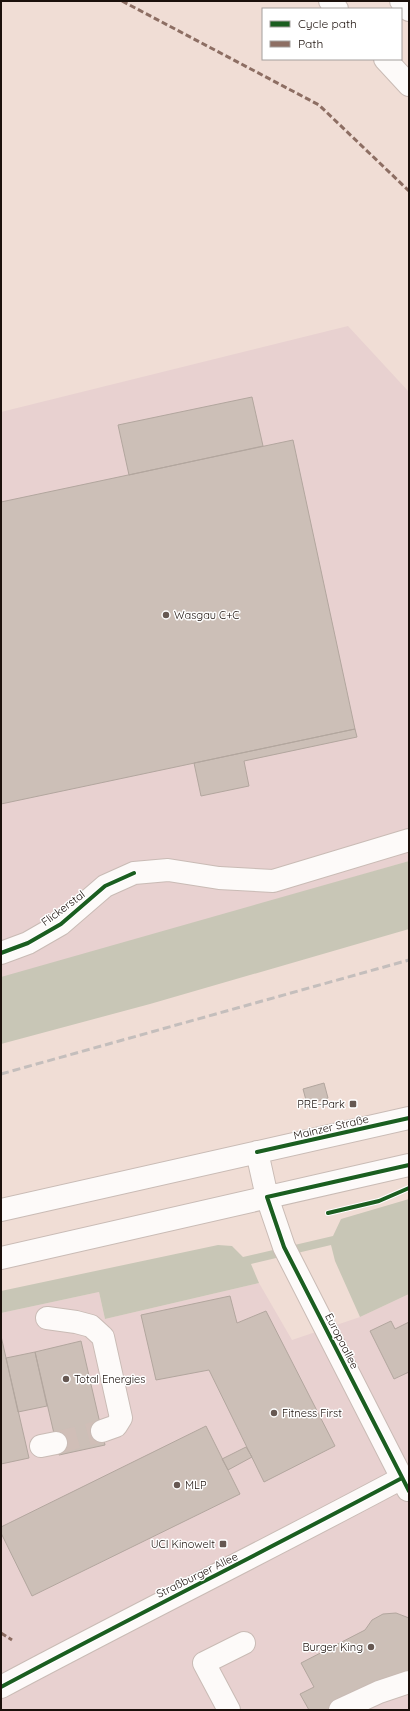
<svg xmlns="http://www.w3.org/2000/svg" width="410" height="1711" font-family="Quicksand,sans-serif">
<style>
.commercial{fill:#e8d1d0}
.green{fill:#c8c6b6}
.building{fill:#ccbfb7;stroke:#b2a69e}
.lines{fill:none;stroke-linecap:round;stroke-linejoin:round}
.minor-tunnel{stroke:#d0beb7;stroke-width:22;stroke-dasharray:22 11;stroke-linecap:butt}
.minor-casing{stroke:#c9bbb5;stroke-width:24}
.major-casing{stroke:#c9bbb5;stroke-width:24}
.highway-casing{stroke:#c9bbb5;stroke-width:24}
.minor{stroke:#fdfaf9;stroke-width:22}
.major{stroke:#fdfaf9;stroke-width:22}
.highway{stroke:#fdfaf9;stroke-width:22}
.rail{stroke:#c4bebc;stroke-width:3;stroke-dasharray:8 4;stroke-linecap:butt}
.quiet{stroke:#8d6e63;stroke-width:3;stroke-dasharray:6 3;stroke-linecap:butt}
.cycleway-casing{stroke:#fff;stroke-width:6}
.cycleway{stroke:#1b5e20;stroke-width:4}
.poi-dot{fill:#665852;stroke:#fff;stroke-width:1.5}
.labels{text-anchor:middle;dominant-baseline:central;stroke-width:3;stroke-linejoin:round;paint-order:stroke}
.poi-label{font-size:11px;fill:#1b100b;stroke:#fff;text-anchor:start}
.street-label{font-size:11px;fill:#1b100b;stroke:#fff}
</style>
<rect width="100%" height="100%" fill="#f0ddd5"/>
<path class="commercial" d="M348,326L409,392V861L1,980V412Z
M259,1283L292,1340L360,1317L409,1294V1710H1V1313L99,1292L105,1319Z"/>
<path class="green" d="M409,861V929L150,1004L1,1044V977Z
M409,1199V1294L360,1317L335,1261L331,1245L251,1264L259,1283L105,1319L99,1292L1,1313V1291L218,1245L232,1246L243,1257L333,1236L341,1219Z"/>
<path class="building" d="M252,397L263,446L129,475L118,425Z
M293,440L355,729L1,804V502Z
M355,729L357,737L244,761L249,786L201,796L194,763Z
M324,1083L328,1098L307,1104L303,1089Z
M230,1296L237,1323L266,1311L335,1446L264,1482L209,1370L156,1380L141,1315Z
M391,1321L395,1329L409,1322V1372L394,1379L370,1331Z
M1,1336L29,1458L1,1464Z
M81,1341L105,1445L59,1455L35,1352Z
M35,1352L47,1406L18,1412L6,1358Z
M206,1426L240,1494L32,1596L1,1533V1527Z
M246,1447L252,1457L228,1470L222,1459Z
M396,1613L409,1618V1673L391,1677L328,1710H309L300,1694L314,1687L301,1663L365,1630L372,1620L383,1614Z"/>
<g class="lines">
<path class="minor-tunnel" d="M56,1443L102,1431"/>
<defs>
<path id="minor" d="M1,953L28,943L61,924L105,886L134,873L168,870L219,878L273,881L409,840
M267,1197L284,1247L408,1490
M47,1318L76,1322L91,1326L103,1337L121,1418L116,1426L102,1431
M41,1446L56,1443
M1,1687C134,1616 269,1549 402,1478
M229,1710L204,1663L244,1643
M340,1710L379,1692L409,1682"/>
<path id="major" d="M257,1152L267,1197
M1,1210L409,1118
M1,1258L409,1165"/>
<path id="highway" d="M330,1L337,9
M401,1L409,10
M385,59L409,85"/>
</defs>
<use href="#minor" class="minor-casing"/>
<use href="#major" class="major-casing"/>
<use href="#highway" class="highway-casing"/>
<use href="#minor" class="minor"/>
<use href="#major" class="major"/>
<use href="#highway" class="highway"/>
<path class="rail" d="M1,1074L409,960"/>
<path class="quiet" d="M122,1L319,105L409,191
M1,1633L12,1640"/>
<defs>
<path id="cycleway" d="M1,953L28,943L61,924L105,886L134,873
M257,1152L409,1118
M409,1165L267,1197L284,1247L409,1491
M328,1213L379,1201L409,1188
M1,1687C134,1616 269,1549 402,1478"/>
</defs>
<use href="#cycleway" class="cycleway-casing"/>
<use href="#cycleway" class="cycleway"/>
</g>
<g class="poi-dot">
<circle cx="166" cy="615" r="4"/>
<rect x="349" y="1100" width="8" height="8" rx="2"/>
<circle cx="66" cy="1379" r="4"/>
<circle cx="274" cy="1413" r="4"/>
<circle cx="177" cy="1485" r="4"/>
<rect x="219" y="1540" width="8" height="8" rx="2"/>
<circle cx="371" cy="1647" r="4"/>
</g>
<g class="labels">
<g class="poi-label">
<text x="174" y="615">Wasgau C+C</text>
<text x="345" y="1104" text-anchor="end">PRE-Park</text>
<text x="74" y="1379">Total Energies</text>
<text x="282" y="1413">Fitness First</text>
<text x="185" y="1485">MLP</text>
<text x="215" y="1544" text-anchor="end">UCI Kinowelt</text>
<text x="363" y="1647" text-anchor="end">Burger King</text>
</g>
<g class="street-label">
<text transform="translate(63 908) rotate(-37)">Flickerstal</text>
<text transform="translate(331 1127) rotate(-13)">Mainzer Straße</text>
<text transform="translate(342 1341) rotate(63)">Europaallee</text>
<text transform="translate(197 1575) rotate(-26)">Straßburger Allee</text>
</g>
</g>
<rect width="410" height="1711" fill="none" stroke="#1b100b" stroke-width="4"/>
<rect x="262" y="8" width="140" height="52" fill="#ffffff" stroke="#a49f9d"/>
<rect x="270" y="21" width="20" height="6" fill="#1b5e20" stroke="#a49f9d"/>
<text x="298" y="28" font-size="12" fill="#1b100b">Cycle path</text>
<rect x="270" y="41" width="20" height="6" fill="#8d6e63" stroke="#a49f9d"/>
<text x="298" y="48" font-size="12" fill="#1b100b">Path</text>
</svg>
